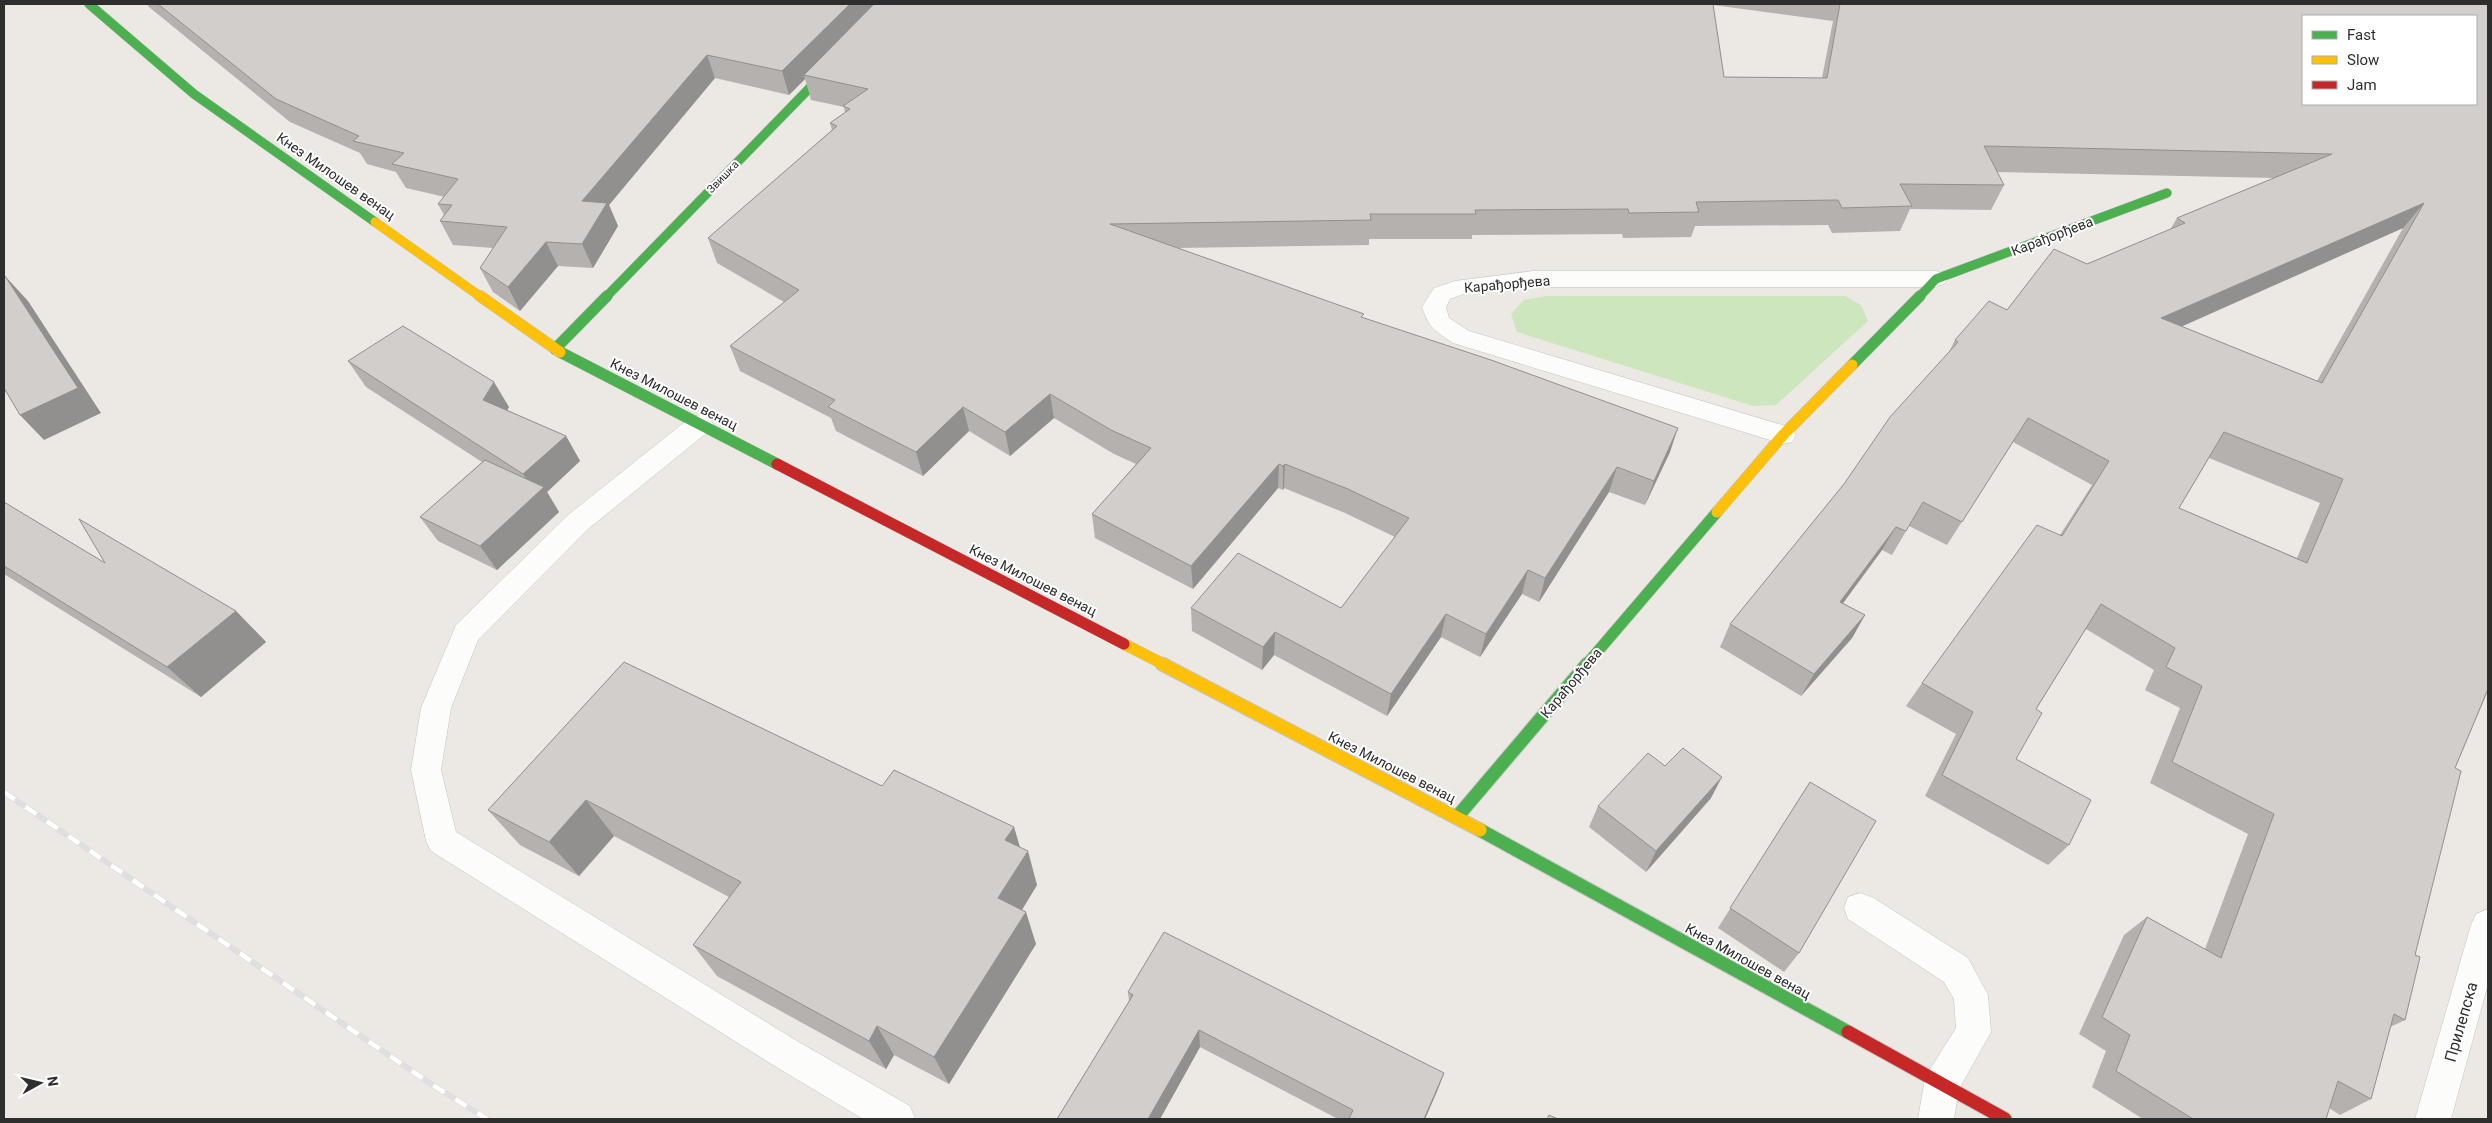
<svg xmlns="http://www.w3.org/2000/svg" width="2492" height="1123" font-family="Roboto,sans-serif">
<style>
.green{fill:#cee6be}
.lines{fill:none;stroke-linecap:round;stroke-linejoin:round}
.lane-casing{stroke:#c5c4c5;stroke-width:1}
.street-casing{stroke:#c5c4c5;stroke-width:1}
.fast-far2-casing{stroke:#c5c4c5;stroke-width:10}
.fast-far1-casing{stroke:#c5c4c5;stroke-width:12}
.fast-casing{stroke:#c5c4c5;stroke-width:15}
.slow-far2-casing{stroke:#c5c4c5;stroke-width:10}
.slow-far1-casing{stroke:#c5c4c5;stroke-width:12}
.slow-casing{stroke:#c5c4c5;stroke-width:15}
.jam-far1-casing{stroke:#c5c4c5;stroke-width:12}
.jam-casing{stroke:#c5c4c5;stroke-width:15}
.lane{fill:#fcfcfb;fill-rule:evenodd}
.street{fill:#fcfcfb;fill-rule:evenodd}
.fast-far2{stroke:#4caf50;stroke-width:9}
.fast-far1{stroke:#4caf50;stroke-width:11}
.fast{stroke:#4caf50;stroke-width:13}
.slow-far2{stroke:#ffc107;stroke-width:9}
.slow-far1{stroke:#ffc107;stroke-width:11}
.slow{stroke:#ffc107;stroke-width:13}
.jam-far1{stroke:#c62828;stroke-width:11}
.jam{stroke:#c62828;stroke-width:13}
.rail-casing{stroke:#dfdfe1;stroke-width:6}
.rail{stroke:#fff;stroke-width:4.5;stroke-dasharray:13;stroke-linecap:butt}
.wall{fill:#b4b1af;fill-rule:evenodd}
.shaded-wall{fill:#92908e}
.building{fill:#d1cecb;stroke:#92908e;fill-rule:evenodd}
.labels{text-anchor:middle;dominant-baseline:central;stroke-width:4;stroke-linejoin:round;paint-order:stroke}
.far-street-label{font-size:11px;fill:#2e2e2e;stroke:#fff}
.street-label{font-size:14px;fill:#2e2e2e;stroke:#fff}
.near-street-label{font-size:16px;fill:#2e2e2e;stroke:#fff}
</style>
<rect width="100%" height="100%" fill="#ece8e4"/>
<path class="green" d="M1546,296H1845L1861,305L1868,321L1776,405L1753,406L1517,332L1511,314L1524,300Z"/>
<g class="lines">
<defs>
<path id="lane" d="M700,415L709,417L713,424L709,431L588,529L478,640L451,708L441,770L456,832L797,1041L910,1106L915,1119H863L773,1065L431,851L426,841L411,770L421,708L456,625L568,515L691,417Z
M1860,893L1872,897L1968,958L1988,995L1991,1032L1959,1089L1954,1119H1918L1924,1084L1929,1071L1956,1028L1954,999L1944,982L1848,919L1844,908L1848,897Z"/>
<path id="street" d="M1533,271H1936L1944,274L1948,279L1944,284L1936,287H1533L1466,293L1450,299L1446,307L1449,318L1469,331L1792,428L1796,435L1792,442L1783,444L1453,343C1435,331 1429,328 1422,307L1434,288L1455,281Z
M2488,909V984L2451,1119H2415L2471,925L2476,914Z"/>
<path id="fast-far2" d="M89,4L194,94L375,222
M606,297L833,64
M1919,297L1936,279L2167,193"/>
<path id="fast-far1" d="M555,349L607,296
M560,352L777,464
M1852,365L1920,296
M1586,665L1717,512"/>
<path id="fast" d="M1457,817L1587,664
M1480,830L1848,1032"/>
<path id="slow-far2" d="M375,222L481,297"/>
<path id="slow-far1" d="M480,296L560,352
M1717,512L1783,435L1852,365
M1124,644L1165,665"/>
<path id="slow" d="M1162,664L1480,830"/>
<path id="jam-far1" d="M777,464L1124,644"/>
<path id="jam" d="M1848,1032L2005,1119"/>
</defs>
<use href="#lane" class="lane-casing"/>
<use href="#street" class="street-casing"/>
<use href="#fast-far2" class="fast-far2-casing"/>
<use href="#fast-far1" class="fast-far1-casing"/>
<use href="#fast" class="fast-casing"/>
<use href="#slow-far2" class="slow-far2-casing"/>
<use href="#slow-far1" class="slow-far1-casing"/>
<use href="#slow" class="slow-casing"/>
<use href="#jam-far1" class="jam-far1-casing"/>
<use href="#jam" class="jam-casing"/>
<use href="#lane" class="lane"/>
<use href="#street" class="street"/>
<use href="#fast-far2" class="fast-far2"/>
<use href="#fast-far1" class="fast-far1"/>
<use href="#fast" class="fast"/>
<use href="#slow-far2" class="slow-far2"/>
<use href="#slow-far1" class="slow-far1"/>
<use href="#slow" class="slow"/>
<use href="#jam-far1" class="jam-far1"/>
<use href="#jam" class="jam"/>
<defs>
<path id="rail" d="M4,792L428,1082L487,1119"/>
</defs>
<use href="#rail" class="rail-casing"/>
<use href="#rail" class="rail"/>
</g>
<path class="wall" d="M147,4H2488V691L2487,693L2455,768L2415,955L2405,1020L2390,1027L2371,1099L2340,1115L2329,1108L2326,1119H2143L2092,1087L2106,1051L2079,1034L2124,935L2147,917L2205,949L2248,834L2150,783L2180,708L2145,690L2154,670L2086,629L2036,709L2016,759L2069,845L2048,865L1925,796L1956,734L1906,706L1922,683L2060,535L2092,485L2013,442L1947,545L1909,526L1892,555L1882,550L1843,603L1865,615L1852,638L1801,696L1720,647L1730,624L1844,484L1949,352L1955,340L2007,310L2087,264L2170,230L2177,218L2274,178L1997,172L2004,185L1991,210L1910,209L1900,231L1832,233L1828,225L1695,226L1691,237L1623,238L1622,234L1472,235V239H1369V245L1178,248L1363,318L1670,452L1645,505L1609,492L1539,602L1522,594L1480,657L1441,637L1387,716L1274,655L1262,670L1192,631L1191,608H1341L1395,537L1345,513L1284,488L1283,490L1278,488L1193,589L1095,538L1092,514L1136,464L1114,454L1054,418L1010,456L969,431L923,476L836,431L831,418L740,371L730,346L784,302L717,263L708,238L832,130L830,123L845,113L844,107L811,100L805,79L789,95L715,78L609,205L618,226L593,268L558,266L520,311L493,292L480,268L493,248L453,245L440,221L444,215L438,204L445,197L406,188L396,172L367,164L360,153L290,122L149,7ZM1713,5L1833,21L1822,78L1724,77ZM2403,228L2317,381L2181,327ZM2209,458L2320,503L2297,558L2179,508Z
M348,361L509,407L507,410L566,436L580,461L547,492L559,512L497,570L438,541L420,517L482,462L366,387Z
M4,502L105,563L236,611L266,642L201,697L4,574Z
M624,662L882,786L1014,827L1020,847L1037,885L1022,910L1036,944L949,1084L894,1055L886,1069L717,976L693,945L729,897L614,836L579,876L520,845L488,810Z
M1810,782L1799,953L1784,972L1718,928Z
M1711,798L1646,872L1589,827L1598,806Z
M1128,992L1444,1073L1438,1089L1425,1119H1338L1200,1047L1160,1119H1057L1129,1001Z"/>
<path class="shaded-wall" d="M850,4H877L804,75L805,79L789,95L782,71Z
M707,55L715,78L609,205L618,226L593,268L582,244V201Z
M2424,203L2403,228L2144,343L2161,318Z
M546,242L558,266L520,311L508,287Z
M5,276L28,301L101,413L44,440L20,415Z
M494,382L509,407L499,425L483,400Z
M1050,394L1054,418L1010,456L1005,432Z
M963,407L969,431L923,476L916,452Z
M1678,428L1670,452L1645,505L1654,481Z
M566,436L580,461L547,492L559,512L497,570L480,546L536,495L523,474Z
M1279,464L1278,488L1193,589L1191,566Z
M1285,464L1284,488L1283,490V466Z
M1617,467L1609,492L1539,602L1545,578Z
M1896,527L1882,550L1827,625L1840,602Z
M1528,570L1522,594L1480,657L1486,634Z
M236,611L266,642L201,697L167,667Z
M1446,614L1441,637L1387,716L1391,694Z
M1865,615L1852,638L1801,696L1814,674Z
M1275,632L1274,655L1262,670L1263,647Z
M1722,777L1711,798L1646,872L1656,851Z
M586,800L614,836L579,876L549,842Z
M1014,827L1023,859L1028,851L1037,885L1009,931L998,898L1005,840Z
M1026,912L1036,944L949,1084L934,1057Z
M877,1026L894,1055L886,1069L869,1041Z
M1199,1030L1200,1047L1160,1119H1148Z
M1444,1073L1438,1089L1425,1119H1424Z"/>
<path class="building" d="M158,4H850L782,71L707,55L582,201L607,203L582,244L546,242L508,287L480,268L507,227L440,221L452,205L438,204L458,179L392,164L404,153L353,141L359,136L276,99Z
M874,4H1713L1724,77L1827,78L1840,4H2488V689L2455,768L2461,771L2415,955L2420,957L2405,1020L2394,1014L2371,1099L2338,1081L2326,1119H2193L2116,1071L2130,1035L2102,1017L2147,917L2221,958L2274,814L2172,762L2202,686L2166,667L2175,648L2101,604L2036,709L2042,713L2016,759L2091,800L2069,845L1942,775L1973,712L1922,683L2037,525L2062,536L2109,461L2028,418L1962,522L1923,502L1906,531L1896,527L1840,602L1865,615L1814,674L1730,624L1844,484L1890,417L1958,342L1955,340L1989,301L2007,310L2054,249L2087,264L2185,223L2177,218L2332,154L1984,146L2004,185L1900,184L1912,206L1842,208L1838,200L1696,202L1699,212L1629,213L1628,209L1475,210L1476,214H1370L1371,220L1110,224L1364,314L1361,317L1491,360L1678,428L1654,481L1617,467L1545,578L1528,570L1486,634L1446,614L1391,694L1275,632L1263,647L1191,608L1238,553L1341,608L1409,518L1348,489L1285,464L1283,466L1279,464L1191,566L1092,514L1151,448L1111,430L1050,394L1005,432L963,407L916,452L828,407L835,400L730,346L799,290L708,238L837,126L830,123L850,109L843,106L868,89L804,75ZM2303,16H2476V104H2303ZM2424,203L2322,383L2161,318ZM2224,432L2343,479L2307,563L2179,508Z
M4,276H5L78,388L20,415L4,388Z
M403,326L494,382L483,400L566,436L523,474L348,361Z
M485,460L544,487L480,546L420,517Z
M4,502L105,563L79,519L236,611L167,667L4,566Z
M624,662L882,786L894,770L1014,827L1005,840L1028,851L998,898L1026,912L934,1057L877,1026L869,1041L693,945L741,882L586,800L549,842L488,810Z
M1683,748L1722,777L1656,851L1598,806L1648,753L1665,766Z
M1810,782L1876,821L1799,953L1730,908Z
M1164,932L1444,1073L1424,1119H1349L1353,1110L1199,1030L1148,1119H1057L1133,995L1128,992Z
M1549,1115L1558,1119H1547Z"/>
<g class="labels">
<g class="far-street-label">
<text transform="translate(723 177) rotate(-46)">Звишка</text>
</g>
<g class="street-label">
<text transform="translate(336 176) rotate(35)">Кнез Милошев венац</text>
<text transform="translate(2052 236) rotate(-21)">Карађорђева</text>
<text transform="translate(1507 284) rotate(-5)">Карађорђева</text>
<text transform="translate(674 394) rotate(27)">Кнез Милошев венац</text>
<text transform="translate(1033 580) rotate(27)">Кнез Милошев венац</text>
<text transform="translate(1571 683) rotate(-50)">Карађорђева</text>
<text transform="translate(1392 767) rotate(27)">Кнез Милошев венац</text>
<text transform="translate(1748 961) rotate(29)">Кнез Милошев венац</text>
</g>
<g class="near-street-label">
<text transform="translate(2461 1022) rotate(-74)">Прилепска</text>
</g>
</g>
<rect width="2492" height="1123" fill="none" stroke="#2e2e2e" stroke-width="10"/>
<rect x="2302" y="15" width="175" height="90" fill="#ffffff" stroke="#ababab"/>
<rect x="2312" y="31" width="25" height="8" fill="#4caf50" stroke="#ababab"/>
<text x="2347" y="40" font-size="15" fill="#2e2e2e">Fast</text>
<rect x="2312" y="56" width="25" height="8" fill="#ffc107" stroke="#ababab"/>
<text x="2347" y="65" font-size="15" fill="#2e2e2e">Slow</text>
<rect x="2312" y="81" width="25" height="8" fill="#c62828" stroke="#ababab"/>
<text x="2347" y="90" font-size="15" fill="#2e2e2e">Jam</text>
<g transform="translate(40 1083) rotate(82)" stroke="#ffffff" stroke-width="4" paint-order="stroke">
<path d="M0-4L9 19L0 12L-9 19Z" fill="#2e2e2e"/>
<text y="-8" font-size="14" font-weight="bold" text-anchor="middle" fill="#2e2e2e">N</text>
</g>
</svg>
